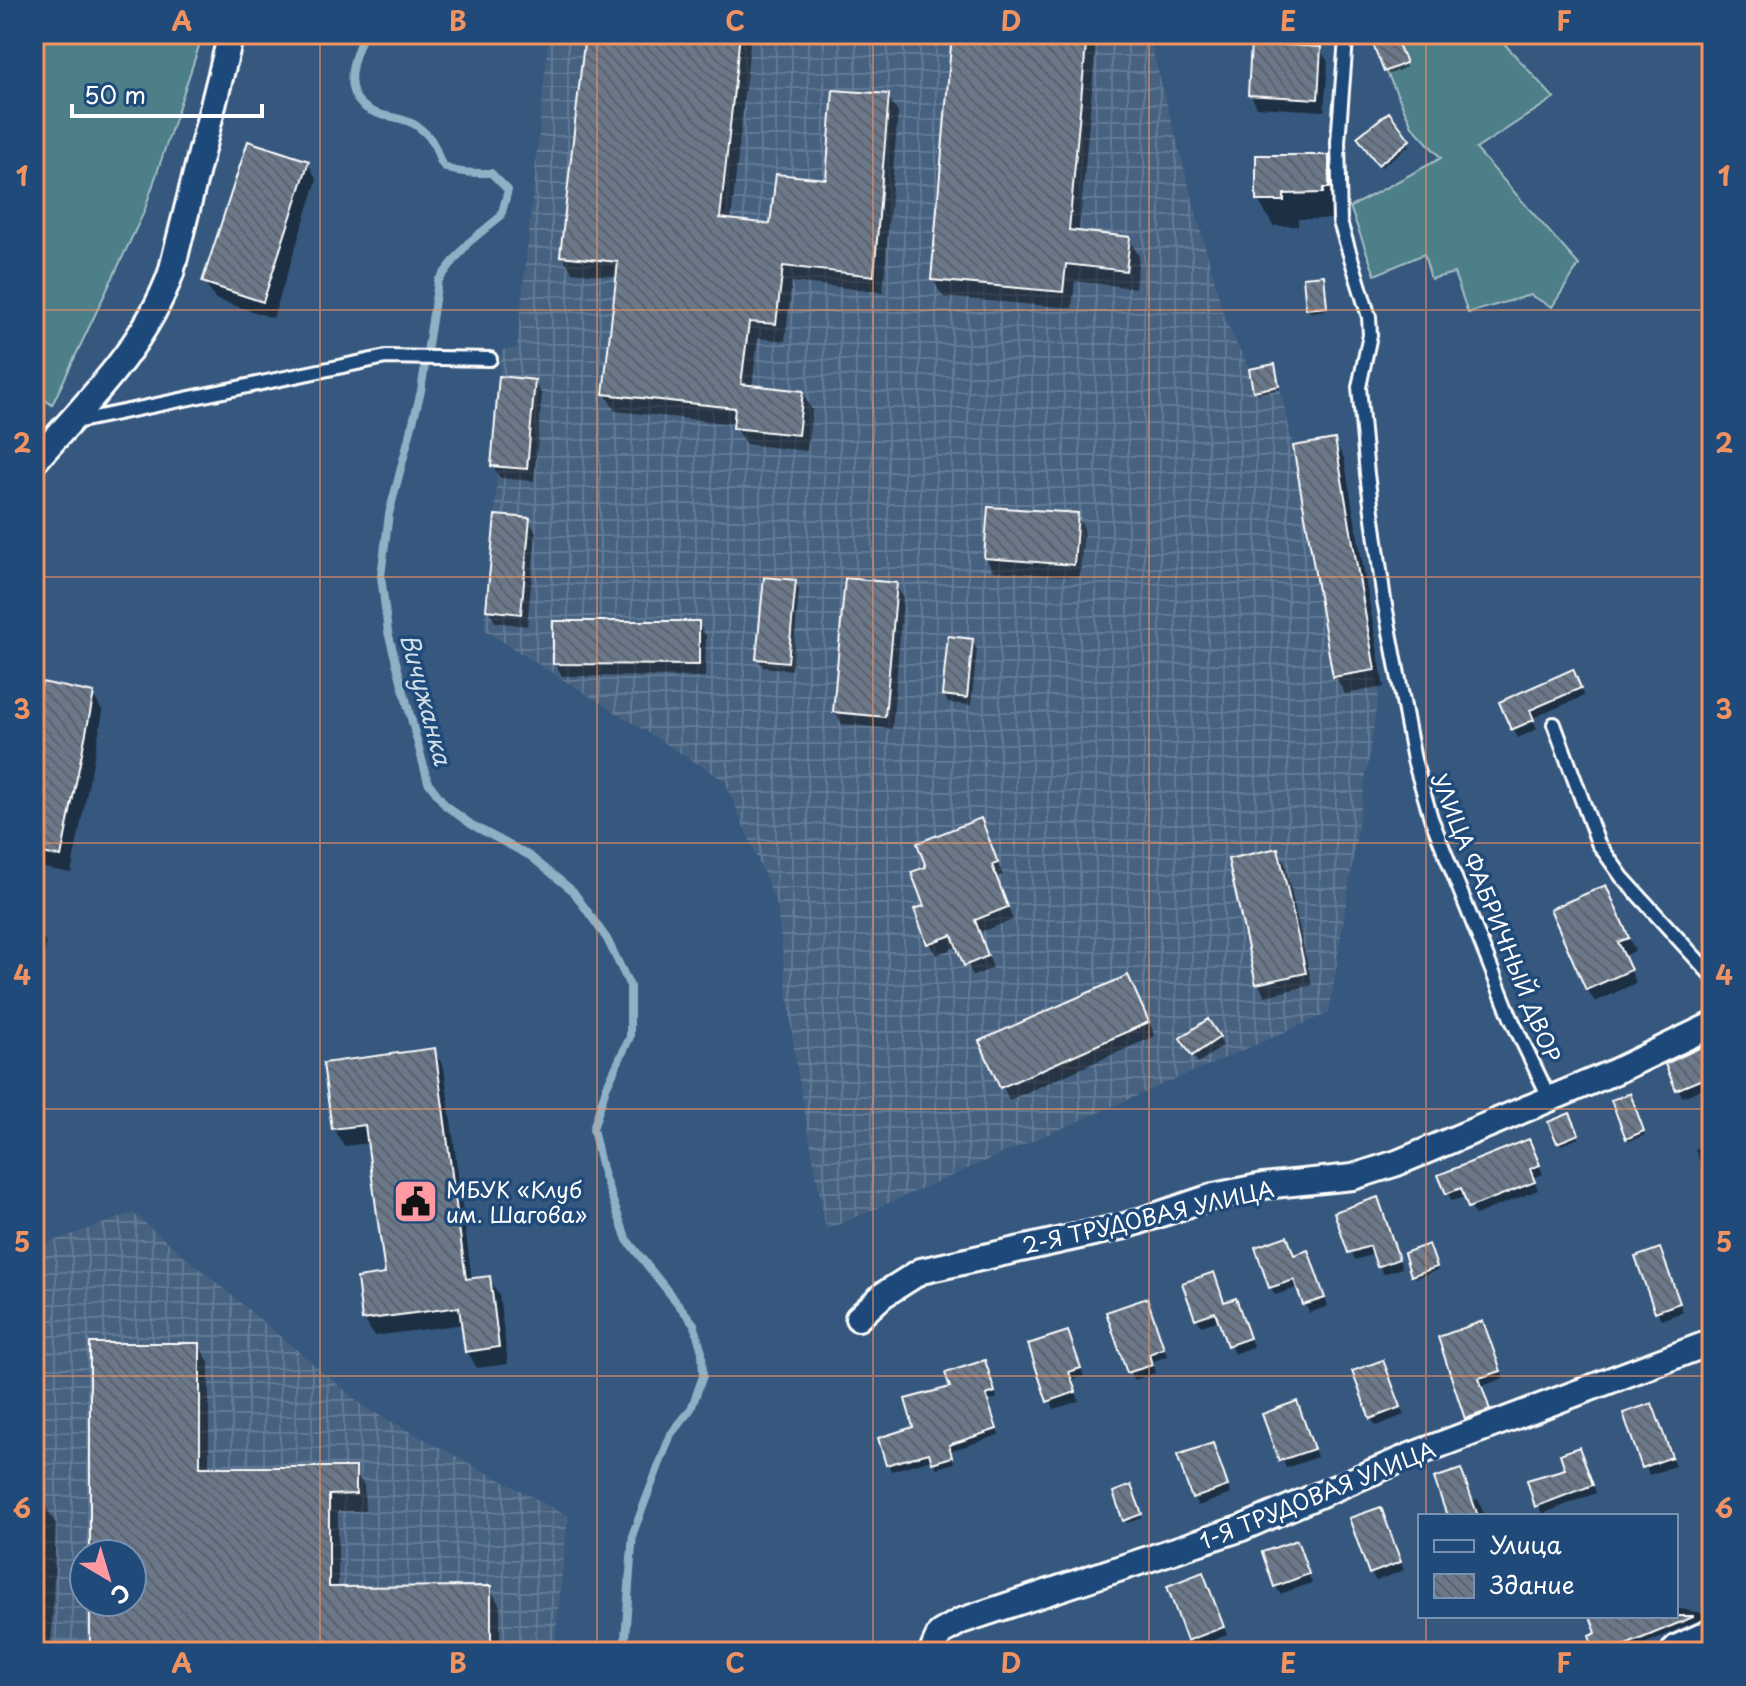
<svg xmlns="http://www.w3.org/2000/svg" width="1746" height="1686" font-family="'Playpen Sans',sans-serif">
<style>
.industrial{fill:url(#industrial-grid);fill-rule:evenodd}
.garden{fill:#4e7f89;stroke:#a6bfc4;stroke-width:2}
.shadow{fill:#0007}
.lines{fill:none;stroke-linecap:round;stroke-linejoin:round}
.stream{stroke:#8fb0c5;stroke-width:8}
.building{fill:url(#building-back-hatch);stroke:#fff;stroke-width:2}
.lane-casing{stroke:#fff;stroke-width:18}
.street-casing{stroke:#fff;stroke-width:30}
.secondary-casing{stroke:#fff;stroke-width:40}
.lane{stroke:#1f4a7a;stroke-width:12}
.street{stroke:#1f4a7a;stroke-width:24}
.secondary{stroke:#1f4a7a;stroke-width:34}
.grid{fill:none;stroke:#f09361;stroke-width:2;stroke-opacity:0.55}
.labels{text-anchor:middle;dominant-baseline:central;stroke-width:7;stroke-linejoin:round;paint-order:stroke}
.street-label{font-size:22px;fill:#fff;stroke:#1f4a7a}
.poi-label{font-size:22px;fill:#fff;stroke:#1f4a7a;text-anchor:start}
.water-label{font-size:24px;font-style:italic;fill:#d0dee7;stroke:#1f4a7a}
.neatline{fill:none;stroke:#f09361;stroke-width:3}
.grid-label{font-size:26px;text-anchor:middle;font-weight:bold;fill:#f09361}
</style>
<defs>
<pattern id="industrial-grid" width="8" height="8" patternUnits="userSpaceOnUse" patternTransform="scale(2)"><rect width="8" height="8" fill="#466281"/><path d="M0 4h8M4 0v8" fill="none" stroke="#627a94"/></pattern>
<pattern id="building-back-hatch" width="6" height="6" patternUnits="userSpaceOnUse" patternTransform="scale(2)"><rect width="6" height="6" fill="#6a7889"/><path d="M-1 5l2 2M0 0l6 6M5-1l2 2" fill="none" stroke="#5b626a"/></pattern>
</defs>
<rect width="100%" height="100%" fill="#36587e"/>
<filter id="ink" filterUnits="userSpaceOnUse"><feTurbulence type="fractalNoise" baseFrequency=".0125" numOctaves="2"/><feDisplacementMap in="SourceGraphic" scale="16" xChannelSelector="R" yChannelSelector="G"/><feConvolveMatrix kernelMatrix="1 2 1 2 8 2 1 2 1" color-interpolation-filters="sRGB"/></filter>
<g filter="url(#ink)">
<path class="industrial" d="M549,34H1148L1225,320L1249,369L1275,364L1293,446L1335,439L1379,693L1329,1013L826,1230L796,1064L777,906L725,781L484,630L495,515L497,467L491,466L499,376L502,350L517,348Z
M133,1213L366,1408L568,1516L554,1652H34V1248ZM84,1554H132V1602H84Z"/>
<path class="garden" d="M34,34H203L144,212L52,405L34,391Z
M1369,34H1505L1500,39L1554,98L1476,149L1579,265L1552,307L1530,295L1468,313L1454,273L1431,279L1424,254L1375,275L1350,207L1441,158L1412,126Z"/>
<path class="shadow" d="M587,34H751L731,221L772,226L827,181L888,96L898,113L883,292L792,282L785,341L758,338L752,387L802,392L812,410L807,451L745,444L735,424L615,411L605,394L618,277L572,272L562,255Z
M954,34H1097L1079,233L1129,239L1139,256L1135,288L1075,281L1072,308L943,297L933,280Z
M1384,34H1393L1406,67L1388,75L1373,39Z
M1320,49L1328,62L1324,111L1257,107L1250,94Z
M1389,115L1410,145L1381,167L1359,138Z
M1328,157L1343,183L1337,219H1298V226H1273L1258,200Z
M307,162L317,180L273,318L215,299L205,282Z
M1323,277L1327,310L1310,312L1308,309Z
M1276,370L1280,389L1257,394L1255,390Z
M534,382L542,394L534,481L500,478L493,466Z
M1334,441L1344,458L1384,687L1345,694L1335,676Z
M1076,515L1084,528L1080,577L993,571L986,558Z
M529,520L536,533L527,626L495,622L488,609Z
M795,582L799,590L792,670L763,667L758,659Z
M896,585L903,598L892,729L842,724L835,712Z
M698,623L706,636L705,677L562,676L555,663Z
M972,641L977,649L971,705L948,703L944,695Z
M1577,680L1584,696L1533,718L1537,729L1518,738L1501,703Z
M93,695L103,712L71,873L34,866V731Z
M980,821L1003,875L997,877L1013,920L980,932L993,968L973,976L959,946L936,955L929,943L928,868Z
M1277,850L1285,863L1312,985L1265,996L1258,983Z
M1605,887L1635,951L1624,956L1636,983L1595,1002L1587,989Z
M34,930L39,931L46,943L34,1016Z
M1135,990L1155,1036L1009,1100L982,1042Z
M1219,1038L1223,1046L1198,1063L1183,1039Z
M1712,1044V1084L1683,1097L1678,1089Z
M434,1050L444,1068L472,1280L489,1278L499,1295L508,1364L477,1368L467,1351L464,1324L374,1336L364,1319L387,1276L370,1143L344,1146L334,1128Z
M1631,1099L1645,1135L1629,1141L1627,1138Z
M1571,1119L1579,1138L1561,1145L1559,1142Z
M1712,1143V1183L1709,1185L1695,1149Z
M1533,1150L1543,1174L1533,1178L1538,1190L1475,1215L1464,1197L1452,1201L1448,1193L1441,1176Z
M1377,1199L1402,1268L1383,1274L1374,1254L1355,1260L1337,1213Z
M1287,1238L1295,1256L1307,1252L1328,1306L1309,1313L1299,1287L1275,1295L1271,1287Z
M1430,1250L1438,1270L1415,1278L1413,1275Z
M1659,1250L1683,1312L1661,1320L1637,1258Z
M1213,1275L1225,1304L1235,1300L1240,1308L1253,1347L1234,1354L1220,1320L1201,1326L1197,1318Z
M1150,1308L1167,1356L1152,1362L1155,1373L1134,1380L1129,1372Z
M1486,1330L1504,1378L1482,1386L1492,1418L1471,1425L1466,1418Z
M1072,1341L1084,1376L1072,1380L1079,1401L1054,1409L1030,1346Z
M199,1345L209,1362V1469H354L364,1486L365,1511H338V1589L490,1588L500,1606V1652H92V1602H132V1554H92Z
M1382,1362L1404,1415L1376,1426L1371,1418Z
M987,1369L997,1398L988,1402L999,1435L951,1451L954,1463L937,1468L932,1459L891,1471L880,1439L915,1429L952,1388Z
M1652,1405L1675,1466L1649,1475L1626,1414Z
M1301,1412L1317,1457L1286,1468L1265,1415Z
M1213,1445L1231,1494L1198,1506L1194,1498Z
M1582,1457L1596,1493L1542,1514L1529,1482L1568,1470Z
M1460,1471L1473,1501L1478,1499L1485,1516H1449Z
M1132,1491L1142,1518L1127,1523L1125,1520Z
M34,1506L46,1507L56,1524L51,1652H34Z
M1380,1509L1404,1570L1376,1581L1371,1573Z
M1296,1542L1312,1583L1280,1594L1276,1586Z
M1203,1575L1227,1635L1193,1648L1189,1640Z
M1676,1608L1701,1613L1704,1618L1625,1652H1597L1599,1634L1592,1616H1676Z
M1033,1643L1038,1652H1007Z"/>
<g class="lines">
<path class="stream" d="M364,34C352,60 338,99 376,113C390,118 404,117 417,126C457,155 414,174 491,173L508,190L501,216L468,243L438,281L421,391L389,514L381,576L388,632L428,782L446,806L472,825L530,856L573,891L607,939L630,986V1037L606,1088L593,1129L603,1173L627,1240L694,1324L702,1352L703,1376L691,1409L671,1434L633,1533L624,1652"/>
</g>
<path class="building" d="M585,34H740L720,218L770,224L776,174L826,179L833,90L889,94L874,276L783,266L776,324L749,322L741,384L803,391L798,435L733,428L735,408L603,394L618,262L560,256Z
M952,34H1087L1069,230L1130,237L1126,271L1066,264L1063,292L931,280Z
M1369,34H1394L1406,63L1384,72Z
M1251,43L1321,47L1318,99L1248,95Z
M1389,112L1410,140L1378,165L1357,137Z
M248,141L309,161L263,302L202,282Z
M1256,155H1329V188H1323V193L1284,194V201H1256Z
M1324,275L1327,307L1306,309L1303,277Z
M1275,364L1279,386L1253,391L1249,369Z
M499,376L535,380L527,469L491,466Z
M1335,439L1375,670L1333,677L1293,446Z
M988,507L1078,513L1074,565L984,558Z
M495,515L530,518L521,614L486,610Z
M764,577L796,580L788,662L756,659Z
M845,578L897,583L885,717L833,712Z
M553,621H699V665L553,664Z
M948,636L973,639L967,698L942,695Z
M1573,669L1581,688L1530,710L1534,720L1511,730L1499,702Z
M42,682L94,693L61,857L34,851V721Z
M981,818L998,863L992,865L1008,907L975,920L988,956L964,966L952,935L927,944L914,909L924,906L911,872L926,867L917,843Z
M1278,848L1306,973L1256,984L1228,859Z
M1606,885L1629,938L1618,942L1631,970L1586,990L1550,909Z
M1128,975L1149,1022L1000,1088L979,1041Z
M1208,1019L1220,1037L1192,1056L1180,1038Z
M1712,1042V1075L1676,1090L1665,1064Z
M435,1048L466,1279L490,1276L499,1347L465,1352L459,1307L362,1320L357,1278L385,1274L365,1125L332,1129L323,1063Z
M1630,1093L1644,1131L1626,1139L1611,1100Z
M1570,1113L1579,1134L1557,1143L1548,1122Z
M1529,1139L1540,1165L1530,1169L1535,1182L1468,1208L1461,1188L1446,1194L1438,1175Z
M1378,1197L1399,1259L1377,1267L1370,1246L1348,1253L1334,1212Z
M1287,1236L1294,1255L1308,1250L1325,1298L1303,1305L1294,1280L1269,1288L1255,1247Z
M1429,1244L1437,1267L1411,1276L1404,1253Z
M1660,1248L1680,1303L1655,1312L1635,1257Z
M1214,1272L1224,1302L1236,1298L1250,1338L1227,1346L1215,1312L1195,1319L1182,1283Z
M1147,1298L1164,1348L1149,1354L1152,1365L1127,1373L1106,1312Z
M1483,1321L1501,1371L1479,1378L1490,1410L1465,1419L1438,1337Z
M1068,1331L1081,1368L1069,1372L1076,1392L1047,1402L1028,1344Z
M90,1343H200V1467H356V1494L329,1495V1587L491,1586V1652H90V1602H132V1554H90Z
M985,1360L995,1392L986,1395L997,1429L949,1445L952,1457L932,1463L929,1453L886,1465L878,1438L913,1427L905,1399L950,1387L945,1373Z
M1383,1360L1401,1407L1370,1419L1352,1371Z
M1297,1401L1314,1449L1279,1461L1262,1414Z
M1652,1403L1672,1457L1642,1468L1623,1413Z
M1213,1443L1228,1486L1192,1499L1177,1455Z
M1579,1447L1593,1485L1535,1507L1527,1480L1565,1469L1560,1454Z
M1461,1469L1478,1516H1447L1434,1478Z
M1131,1485L1142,1514L1123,1521L1113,1492Z
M1381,1507L1401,1562L1369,1574L1349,1518Z
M1297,1540L1309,1574L1274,1587L1262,1552Z
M1203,1572L1224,1627L1187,1641L1167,1586Z
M1590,1616H1693V1617L1609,1652H1595L1589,1636L1596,1633Z"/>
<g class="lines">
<defs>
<path id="lane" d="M1346,39L1338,142L1340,222L1369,317L1370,335L1359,387L1367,474L1384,600L1414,760L1431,818L1511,1018L1550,1099
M75,422L386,357L490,359
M1554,724L1598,843L1622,877L1712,976"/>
<path id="street" d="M34,462C86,403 144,348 171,273L231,34
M858,1318L883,1295L921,1271L1125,1226L1214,1196L1263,1186L1353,1177L1397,1163L1614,1072L1712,1025
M932,1652L940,1633L961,1621L1242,1528L1410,1456L1712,1342"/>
<path id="secondary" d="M1679,1652L1712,1637"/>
</defs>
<use href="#lane" class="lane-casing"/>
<use href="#street" class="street-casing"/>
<use href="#secondary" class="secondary-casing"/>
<use href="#lane" class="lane"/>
<use href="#street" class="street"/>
<use href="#secondary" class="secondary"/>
</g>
</g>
<path class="grid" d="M320,34V1652M597,34V1652M873,34V1652M1149,34V1652M1426,34V1516M34,310H1712M34,577H1712M34,843H1712M34,1109H1712M34,1376H1712M1426,1616V1652"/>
<defs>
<symbol id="civic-square" viewBox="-11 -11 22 22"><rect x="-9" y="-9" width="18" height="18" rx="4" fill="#ff9aa2" stroke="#1f4a7a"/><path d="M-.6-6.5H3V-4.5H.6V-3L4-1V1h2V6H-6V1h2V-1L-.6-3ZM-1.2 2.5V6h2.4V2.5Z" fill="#111"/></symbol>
</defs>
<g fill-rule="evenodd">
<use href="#civic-square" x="390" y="1176" width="51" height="51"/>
</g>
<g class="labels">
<g class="street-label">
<text transform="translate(1497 917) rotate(68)">УЛИЦА ФАБРИЧНЫЙ ДВОР</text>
<text transform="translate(1148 1216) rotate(-13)">2-Я ТРУДОВАЯ УЛИЦА</text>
<text transform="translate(1317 1494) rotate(-22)">1-Я ТРУДОВАЯ УЛИЦА</text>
</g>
<g class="poi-label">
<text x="446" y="1188">МБУК «Клуб<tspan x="446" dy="25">им. Шагова»</tspan></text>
</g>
<g class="water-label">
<text transform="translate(427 699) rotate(75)">Вичужанка</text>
</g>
</g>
<rect width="1746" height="1686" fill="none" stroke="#1f4a7a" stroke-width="88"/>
<rect x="1418" y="1514" width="260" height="104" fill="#1f4a7a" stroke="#7992af" stroke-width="2"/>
<rect x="1434" y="1540" width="40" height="12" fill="#1f4a7a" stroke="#7992af" stroke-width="2"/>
<text x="1490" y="1554" font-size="24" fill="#ffffff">Улица</text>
<rect x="1434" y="1574" width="40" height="24" fill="url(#building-back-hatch)" stroke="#7992af" stroke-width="2"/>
<text x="1490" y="1594" font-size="24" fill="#ffffff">Здание</text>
<g transform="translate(108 1578) rotate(142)"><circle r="38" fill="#1f4a7a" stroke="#7992af" stroke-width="2"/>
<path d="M0-6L14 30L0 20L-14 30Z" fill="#ff9aa2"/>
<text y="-12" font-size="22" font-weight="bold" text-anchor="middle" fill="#ffffff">С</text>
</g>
<path d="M72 104v12h190v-12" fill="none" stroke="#ffffff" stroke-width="4"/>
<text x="84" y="104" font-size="24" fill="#ffffff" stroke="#1f4a7a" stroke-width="6" paint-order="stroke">50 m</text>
<rect x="44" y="44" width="1658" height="1598" class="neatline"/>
<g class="grid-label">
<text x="182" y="31">A</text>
<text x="458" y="31">B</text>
<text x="735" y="31">C</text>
<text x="1011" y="31">D</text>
<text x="1288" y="31">E</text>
<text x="1564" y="31">F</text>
<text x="22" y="186">1</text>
<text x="1724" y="186">1</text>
<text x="22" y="453">2</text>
<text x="1724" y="453">2</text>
<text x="22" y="719">3</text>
<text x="1724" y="719">3</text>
<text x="22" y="985">4</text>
<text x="1724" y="985">4</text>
<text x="22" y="1252">5</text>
<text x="1724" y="1252">5</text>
<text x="22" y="1518">6</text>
<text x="1724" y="1518">6</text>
<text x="182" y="1673">A</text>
<text x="458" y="1673">B</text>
<text x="735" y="1673">C</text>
<text x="1011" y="1673">D</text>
<text x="1288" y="1673">E</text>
<text x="1564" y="1673">F</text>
</g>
</svg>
